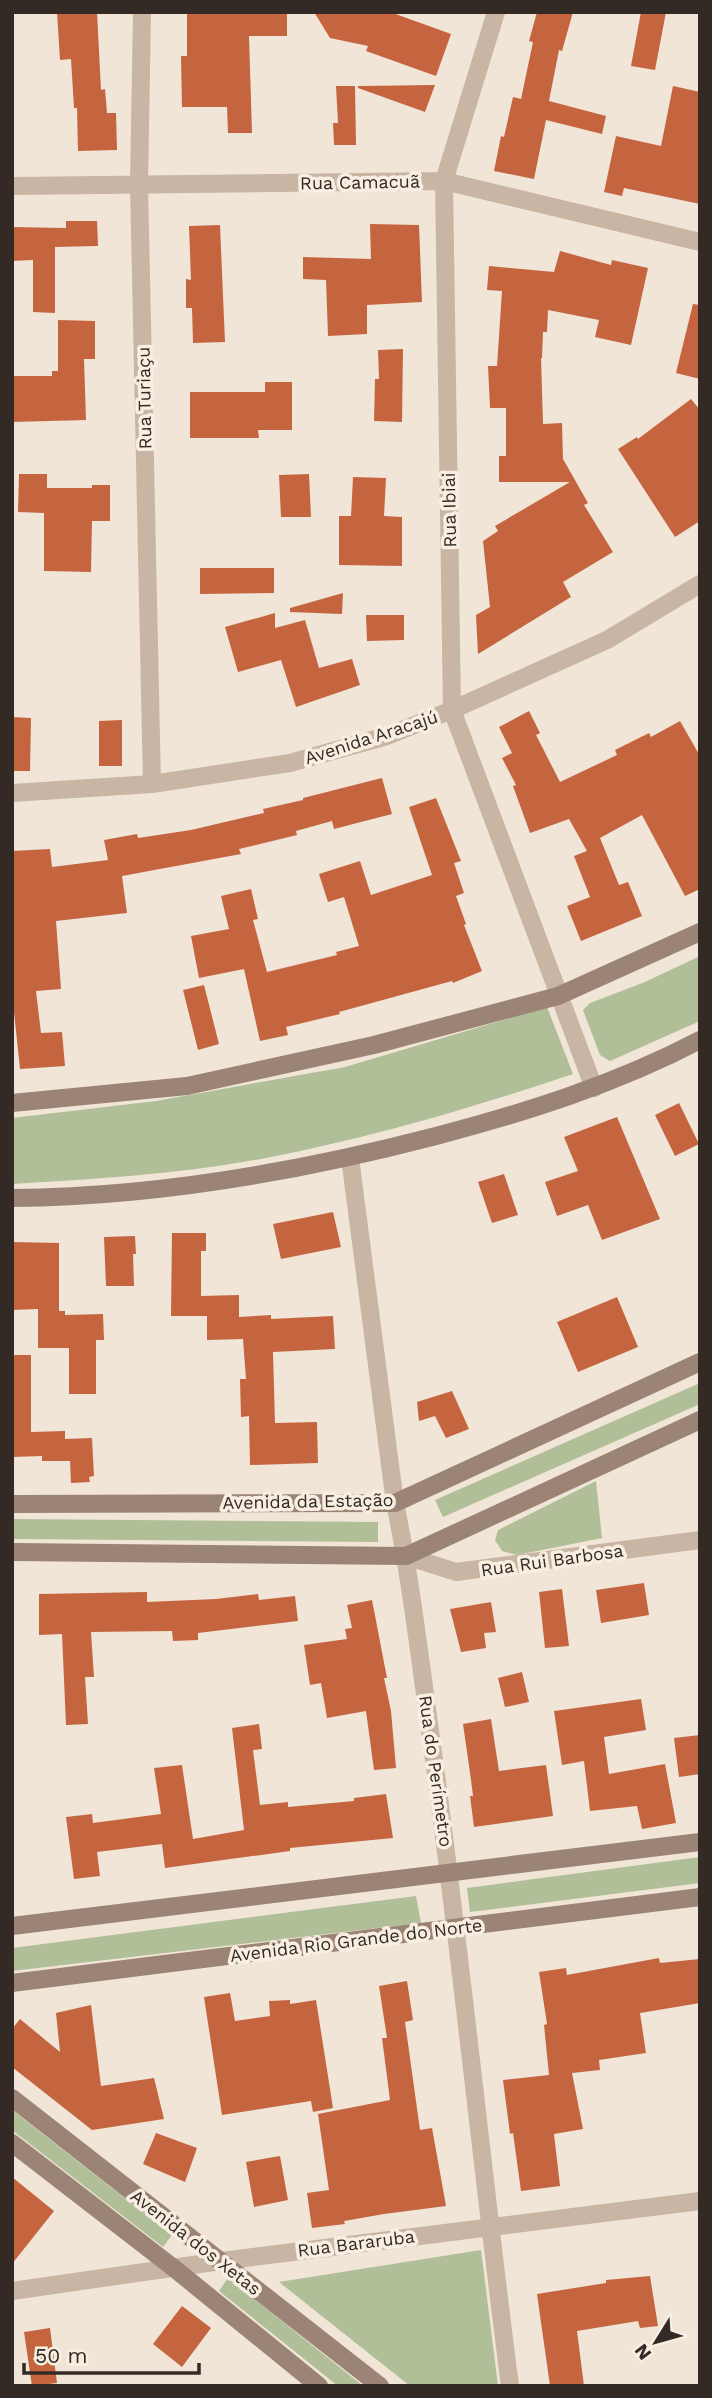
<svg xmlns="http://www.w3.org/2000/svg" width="712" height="2398" font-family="'Work Sans',sans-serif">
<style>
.green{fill:#b0bf97}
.building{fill:#c56540}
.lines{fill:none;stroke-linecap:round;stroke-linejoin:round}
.street{stroke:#c8b5a3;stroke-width:18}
.secondary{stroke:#9b8475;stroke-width:18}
.labels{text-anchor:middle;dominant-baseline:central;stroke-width:7;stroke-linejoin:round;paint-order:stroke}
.street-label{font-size:18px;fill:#332a25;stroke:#f8efe2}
</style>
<rect width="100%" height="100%" fill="#f0e5d7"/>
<path class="green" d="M700,956V1021L610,1061L600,1055L583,1010L590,1003L645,982Z
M547,1007L573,1074C472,1108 371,1138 266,1158C183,1174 97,1179 12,1184V1118L156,1101L345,1067Z
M700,1383V1404L443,1517L435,1500Z
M596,1481L602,1538L517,1555L502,1551L495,1540L498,1530Z
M12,1519L378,1522V1542L12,1539Z
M700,1857V1883L470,1912L467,1888Z
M416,1896L421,1923L12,1971V1948Z
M12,2110L172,2235L163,2247L12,2130Z
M481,2250L498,2386H410L279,2282Z
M228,2278L363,2386H338L219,2291Z"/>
<path class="building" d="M57,12H97L101,90L105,89L107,113H116L117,150L78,151L77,108H74L71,59L60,60Z
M187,12H287V36H249L252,133H228L227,107H182L181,56H187Z
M314,12H390L451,34L436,76L366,51L368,46L330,38Z
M537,12H573L562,51L559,50L549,101L606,116L602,134L546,120L534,179L494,171L501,136L504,137L513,97L521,99L533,42L529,41Z
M641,12H666L655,70L631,66Z
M435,85L425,112L358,88V86Z
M336,86H355L356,145H334L333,123H338Z
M673,86L700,92V204L624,188L622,196L604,192L616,136L661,146Z
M66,221H97L98,246L55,247V313L33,312V260L12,261V227L66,228Z
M370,224L419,225L422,302L367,305V334L328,336L326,280L303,279V257L371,259Z
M220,225L225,342L193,343L192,308H186V279L191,280L189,226Z
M560,251L611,265L612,260L648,268L631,345L595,337L599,320L548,310L547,332H543L542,358H541L543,424L562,423L563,459L588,503L584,505L613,552L563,582L571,597L478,654L476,615L490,607L483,541L498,531L495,526L570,482H499V456H506V408H490L488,366H497L502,291L487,290L489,266L554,272Z
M693,304L700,305V379L676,373Z
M58,320L95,321V359H84L86,420L12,422V376H52V371H58Z
M403,349L402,422L374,421L375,379H379L378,350Z
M265,382H292V430H258L259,438H190V392H265Z
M691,399L700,410V521L675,537L618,449L637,437L638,439Z
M19,474H47V488H92V485H110V521H92L91,572L44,571V513L18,512Z
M309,474L311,517H281L279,475Z
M353,477L386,478L384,516L402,517V566L339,565V516H351Z
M200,568H274V593L200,594Z
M343,593L342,614L290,612V608Z
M275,613V628L305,620L319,668L352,659L360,685L296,707L281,660L238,672L225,627Z
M366,615H404V640L367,641Z
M529,711L540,733L536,735L560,782L617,755L615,750L649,733L651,737L680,721L700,756V889L685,896L642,815L600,838L619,885L628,882L642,916L581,941L567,906L590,897L574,856L587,851L569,819L530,833L513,786L516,785L502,758L512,753L499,727Z
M12,717L31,718L30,771H12Z
M122,720V766H99V721Z
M382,778L392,814L334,829L332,821L296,831L297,835L239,849L241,854L122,876L127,913L56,921L61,989L36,991L41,1033L62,1032L65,1066L20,1069L12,993V851L50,849L52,867L108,860L104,840L137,834L138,838L191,830L264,813L263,809L303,800V798Z
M436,798L461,861L454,863L464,893L456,896L466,924L464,925L482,971L453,983L452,981L339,1012L340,1014L286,1027L288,1035L260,1041L244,969L199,978L191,936L229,929L221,896L251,889L258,919L253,920L267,972L337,955L336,952L359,946L344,897L328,902L319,874L360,861L371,895L432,875L409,807Z
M204,985L219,1044L198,1050L183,990Z
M679,1103L699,1144L675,1156L655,1115Z
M617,1117L660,1219L602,1240L588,1205L557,1216L545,1182L578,1171L564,1137Z
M504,1174L518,1215L492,1223L478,1182Z
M333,1212L341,1247L281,1259L273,1224Z
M172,1233H206V1251H201V1296L239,1295V1317L271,1315V1319L333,1316L335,1349L273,1352L275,1423L317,1422L318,1463L250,1465L249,1416L241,1417L240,1379H246L243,1339L207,1340V1316H171Z
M135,1236L136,1254H133L134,1286H106L104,1237Z
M12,1242L59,1243V1311H65V1315L103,1314L104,1340H96V1394H69V1348H38V1309L12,1310Z
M617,1297L638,1347L578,1372L557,1322Z
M12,1355H31V1432L65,1431V1439L92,1438L94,1476L89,1477L90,1482L71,1483L70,1461H42V1456L12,1457Z
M452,1391L469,1429L446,1438L435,1416L419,1421L417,1402Z
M644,1583L649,1615L601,1623L596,1590Z
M562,1589L569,1646L545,1648L539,1592Z
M147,1592V1602L216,1599L258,1594L259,1600L295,1596L298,1621L198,1633V1640L173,1641L172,1631L91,1632L94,1677H85L88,1724L66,1725L62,1634L39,1635V1594Z
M372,1600L387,1678H384L391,1711L396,1768L374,1770L366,1711L327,1718L321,1683L310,1685L304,1645L347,1639L345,1629L352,1628L347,1605Z
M491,1602L496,1632L484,1633L486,1648L461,1652L450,1609Z
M522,1672L529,1702L505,1707L498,1678Z
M641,1699L646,1730L604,1737L609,1774L665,1764L676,1823L642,1829L637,1806L590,1811L584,1761L562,1765L554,1711Z
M491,1719L499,1771L546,1765L553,1816L474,1827L470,1796H473L471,1780L463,1724Z
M259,1724L262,1749L253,1750L260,1805L288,1802V1807L354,1801V1798L386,1794L393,1838L290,1848V1851L165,1868L162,1844L97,1852L100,1876L74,1879L66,1817L92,1814L93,1823L161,1814L154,1768L182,1765L193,1839L244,1830L232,1728Z
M700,1735V1774L679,1777L674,1738Z
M659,1958L660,1963L700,1959V2003L640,2013L646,2053L599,2060L600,2070L572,2073L583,2129L554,2134L560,2186L521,2191L513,2133L510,2134L503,2080L549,2075L544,2025L547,2024L539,1972L566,1968L567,1975Z
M407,1981L413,2020L405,2022L420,2130L432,2128L446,2206L384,2214L344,2221L345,2224L312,2228L307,2193L329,2190L318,2114L390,2100L382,2038H387L379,1986Z
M230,1993L235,2021L270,2016L269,2001L290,2000V2004L316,2000L333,2108L313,2112L311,2101L222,2115L204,1997Z
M91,2005L101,2086L154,2078L164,2119L92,2130L12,2067V2029L20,2019L60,2052L56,2013Z
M156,2133L197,2148L185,2182L143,2164Z
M280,2156L288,2200L254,2207L246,2162Z
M12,2177L54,2211L12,2264Z
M650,2276L658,2326L640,2328L638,2321L577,2331L584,2386H550L537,2294L606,2283V2280Z
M182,2306L211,2328L182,2367L153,2344Z
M50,2328L57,2383L32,2386L24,2332Z"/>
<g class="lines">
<path class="street" d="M142,12L139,185L152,784
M496,12L444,181L452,710L594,1088
M12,186L444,181L700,242
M12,793L152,784L290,763L387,736L452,710L607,640L700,584
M350,1158L395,1503C411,1581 420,1660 431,1738C461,1954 482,2170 510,2386
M406,1556L456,1572L700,1540
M12,2291L221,2261L700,2201"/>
<path class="secondary" d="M12,1103L187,1086L374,1045L558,996L700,932
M12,1198C155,1197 298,1172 436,1136C527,1112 616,1084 700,1040
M12,1504L395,1503L700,1362
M12,1552L406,1556L700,1420
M12,1926L700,1842
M12,1983L700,1897
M12,2098L380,2386
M12,2143L175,2269L319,2386"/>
</g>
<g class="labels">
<g class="street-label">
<text transform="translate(360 182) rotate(-1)">Rua Camacuã</text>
<text transform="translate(144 398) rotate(-91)">Rua Turiaçu</text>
<text transform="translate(449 510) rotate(-91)">Rua Ibiai</text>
<text transform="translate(371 737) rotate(-18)">Avenida Aracajú</text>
<text transform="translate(308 1501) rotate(-1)">Avenida da Estação</text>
<text transform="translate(552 1560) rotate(-8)">Rua Rui Barbosa</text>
<text transform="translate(436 1771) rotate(82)">Rua do Perímetro</text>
<text transform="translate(356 1940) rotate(-7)">Avenida Rio Grande do Norte</text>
<text transform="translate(196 2242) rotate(38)">Avenida dos Xetas</text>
<text transform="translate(356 2243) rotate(-7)">Rua Bararuba</text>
</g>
</g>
<rect width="712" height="2398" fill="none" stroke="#332a25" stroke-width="28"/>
<g transform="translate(656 2342) rotate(233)" stroke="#f8efe2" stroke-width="5" paint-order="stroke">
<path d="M0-5L12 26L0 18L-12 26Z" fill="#332a25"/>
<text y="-10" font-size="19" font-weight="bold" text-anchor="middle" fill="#332a25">N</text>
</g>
<path d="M24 2363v10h175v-10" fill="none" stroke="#332a25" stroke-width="3.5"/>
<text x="35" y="2363" font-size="21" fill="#332a25" stroke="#f8efe2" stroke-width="5" paint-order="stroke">50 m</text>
</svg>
